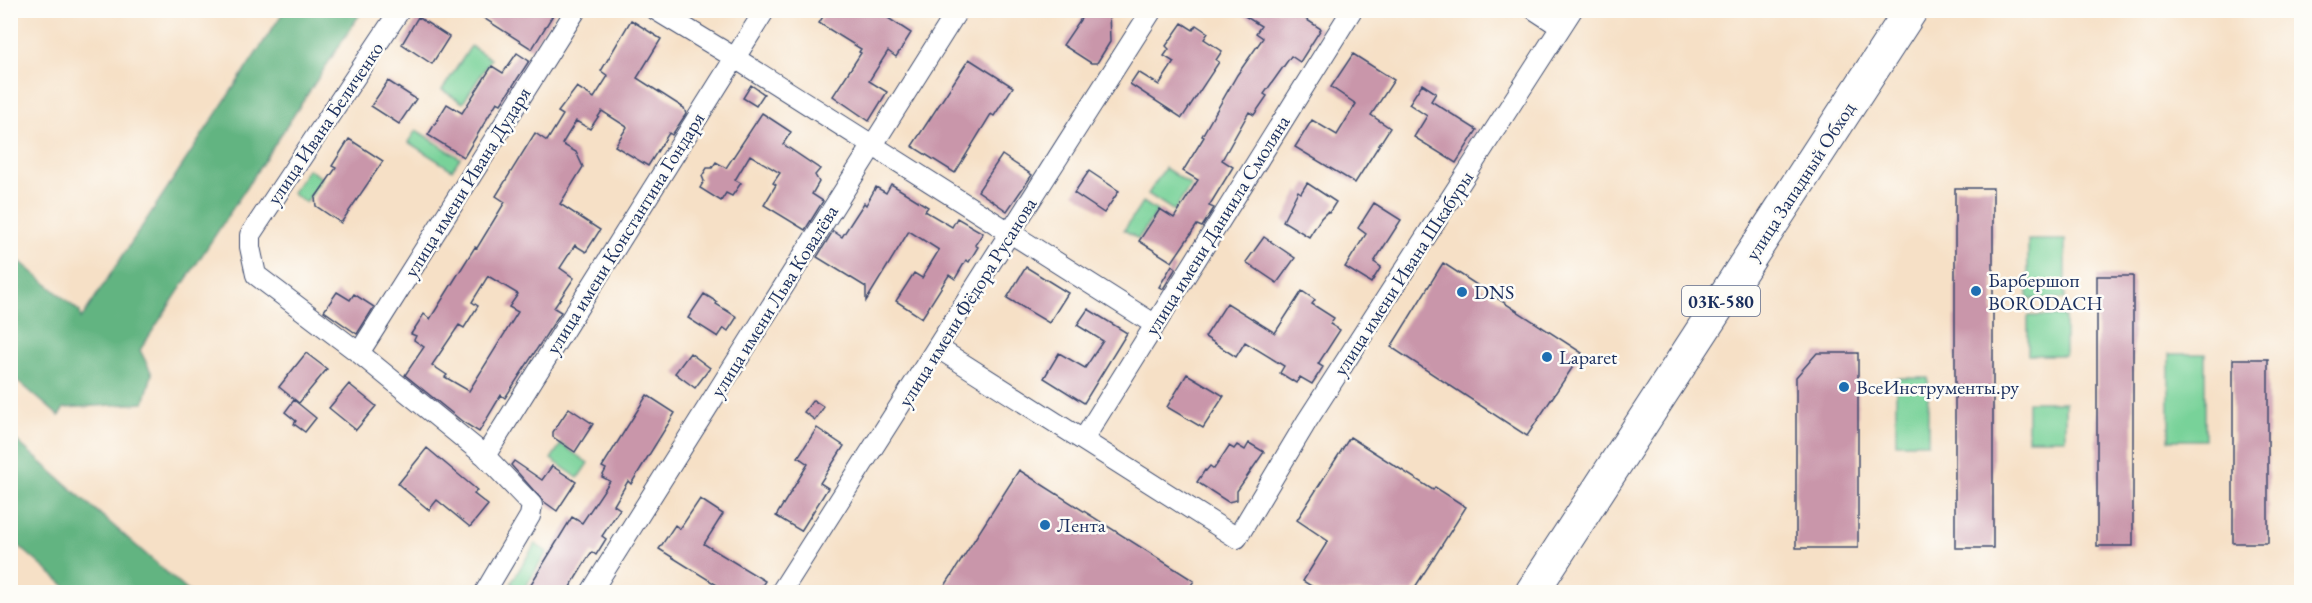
<svg xmlns="http://www.w3.org/2000/svg" width="2312" height="603" font-family="'EB Garamond',serif">
<style>
.green{fill:#78d299;stroke:#4a807c;stroke-width:1.5}
.forest{fill:#62b481;stroke:#3e7270;stroke-width:1.5}
.building{fill:#c996aa;fill-rule:evenodd}
.lines{fill:none;stroke-linecap:round;stroke-linejoin:round}
.minor-casing{stroke:#3c4a6e;stroke-width:22}
.trunk-casing{stroke:#3c4a6e;stroke-width:35}
.minor{stroke:#fff;stroke-width:20}
.trunk{stroke:#fff;stroke-width:33}
.poi-dot{fill:#1f6fb2;stroke:#fdfcf7;stroke-width:2}
.labels{text-anchor:middle;dominant-baseline:central;stroke-width:5;stroke-linejoin:round;paint-order:stroke}
.shield{fill:#fdfcf7;stroke:#5f6c8c;stroke-width:1.5}
.shield-label{font-size:18px;font-weight:bold;fill:#1b2f5e}
.street-label{font-size:20px;fill:#1b2f5e;stroke:#fdfcf7}
.poi-label{font-size:20px;fill:#1b2f5e;stroke:#fdfcf7;text-anchor:start}
</style>
<rect width="100%" height="100%" fill="#fdfcf7"/>
<filter id="ink" filterUnits="userSpaceOnUse"><feTurbulence type="fractalNoise" baseFrequency=".0167" numOctaves="2"/><feDisplacementMap in="SourceGraphic" scale="12" xChannelSelector="R" yChannelSelector="G"/><feConvolveMatrix kernelMatrix="1 2 1 2 8 2 1 2 1" color-interpolation-filters="sRGB"/></filter>
<filter id="wash" filterUnits="userSpaceOnUse"><feTurbulence type="fractalNoise" baseFrequency=".008" numOctaves="4" result="noise"/><feDisplacementMap in="SourceGraphic" scale="24" xChannelSelector="R" yChannelSelector="G"/><feGaussianBlur stdDeviation="1.35" result="paint"/><feColorMatrix in="noise" values="0 0 0 0 0 0 0 0 0 0 0 0 0 0 0 0 0 1.4 0 .05"/><feComposite in="paint" operator="in"/></filter>
<g filter="url(#wash)">
<rect width="100%" height="100%" fill="#f6e0c6"/>
<path class="green" d="M471,46L491,59L463,103L442,90Z
M416,130L460,158L452,170L408,142Z
M1165,168L1191,185L1174,211L1148,194Z
M308,169L322,178L306,203L292,193Z
M1143,202L1157,211L1138,239L1124,230Z
M2028,240H2065V299H2028Z
M2028,316H2065V355H2028Z
M2169,354H2205V440H2169Z
M1896,378H1928V443H1896Z
M2028,402H2065V439H2028Z
M561,444L588,463L578,478L551,459Z
M535,544L547,552L523,591L511,583Z"/>
<path class="forest" d="M284,11H362L140,350L152,374L144,403L64,408L59,416L11,375V254L80,312L81,319Z
M10,436H11L189,592H72L11,539Z"/>
<g id="blocks">
<path class="building" d="M471,10H556L532,49Z
M827,10H876L911,33L896,57L888,51L869,81L887,92L869,121L833,96L861,53L859,52L861,49L819,23Z
M1091,10H1109L1110,42L1097,63H1091L1063,45L1082,17Z
M1235,10H1292L1321,29L1300,62L1291,56L1264,94L1267,96L1254,115L1249,112L1222,160L1233,167L1209,206L1214,208L1202,227L1197,225L1172,262L1139,241L1160,209L1174,218L1198,180L1183,171L1204,137L1202,136L1237,75L1263,38L1256,33L1261,26Z
M418,17L449,37L432,64L402,44Z
M631,20L661,39L637,78L684,108L686,114L672,135L669,133L648,166L615,146L627,127L602,111L590,129L576,121L562,144L576,152L583,167L560,204L600,230L586,252L575,245L560,268L574,278L554,308L561,312L505,398L501,395L479,432L463,422L405,375L424,347L414,340L416,336L411,334L424,314L430,319L475,247L477,248L505,202L496,196L535,133L547,141L563,115L558,112L577,87L594,98L608,76L601,71ZM488,276L518,294L509,307L518,312L469,391L445,377L447,375L432,365L459,325L464,328L478,306L472,302Z
M1182,23L1193,30L1196,25L1208,33L1204,39L1222,51L1216,60L1219,62L1182,118L1130,84L1138,72L1159,85L1174,62L1164,56L1169,49L1166,46Z
M517,53L529,61L501,104L497,102L464,157L428,135L447,104L462,113L492,66L503,73Z
M1353,54L1394,80L1371,115L1390,128L1355,183L1295,147L1312,120L1337,135L1356,104L1331,87Z
M969,59L1013,87L994,116L991,114L955,173L912,146Z
M388,81L416,99L399,124L371,106Z
M1422,84L1436,93L1431,101L1477,130L1456,163L1414,137L1427,116L1409,104Z
M751,85L764,94L756,106L743,98Z
M762,113L791,132L783,144L820,169L815,175L819,182L812,194L823,201L805,230L764,205L776,185L773,183L780,173L750,155L735,180L741,183L732,196L726,193L721,201L700,188L704,181L702,176L707,168H712L716,162L726,168Z
M349,139L383,161L341,223L316,206L315,198L336,168L332,166Z
M1002,155L1032,175L1007,211L978,191Z
M1089,171L1119,191L1104,213L1074,193Z
M1307,183L1336,202L1329,213L1327,212L1321,218L1309,237L1283,221L1298,191L1301,193Z
M891,184L928,207L925,211L952,227L957,218L983,233L975,245L978,247L969,262L966,260L955,279L949,275L922,318L896,301L914,273L922,278L939,250L909,231L866,301V287L817,257L833,231L842,237L864,203L866,205L876,187L886,193Z
M1955,188H1993V548H1955Z
M1374,203L1401,220L1374,262L1381,267L1371,283L1345,267L1366,234L1358,228Z
M1264,237L1295,258L1277,283L1246,262Z
M1443,263L1582,353L1527,436L1391,347Z
M1172,265L1176,268L1163,289L1159,287Z
M1026,267L1068,293L1049,323L1007,298Z
M2097,276H2133V546H2097Z
M1302,291L1315,300L1312,304L1334,318L1330,324L1340,330L1318,364L1323,367L1312,384L1300,377L1296,383L1280,373L1284,366L1245,342L1236,357L1205,337L1227,303L1275,333Z
M337,292L350,300L354,294L374,307L357,334L324,311Z
M704,294L717,302L716,304L737,317L728,331L724,328L718,337L688,318Z
M1088,309L1127,333L1084,403L1044,378L1059,353L1085,368L1103,341L1077,325Z
M306,353L327,369L299,403L279,387Z
M690,353L710,368L695,388L675,373Z
M1817,353H1858V548H1796V377Z
M2233,359H2268V543H2233Z
M1187,374L1224,396L1203,428L1167,407Z
M349,384L376,406L356,430L329,408Z
M647,395L675,413L631,484L628,481L614,505L620,509L602,536L606,539L596,555L592,552L589,556L567,592H526L572,517L582,523L610,481L602,477L606,469L602,467Z
M294,400L316,418L305,432L294,424L296,421L285,412Z
M813,400L824,407L815,420L804,412Z
M569,408L593,424L575,452L553,437V432Z
M817,428L844,446L820,483L828,488L801,531L776,516L808,464L798,457Z
M1350,437L1433,490L1435,487L1466,507L1412,592H1321L1303,581L1328,541L1297,520Z
M1249,443L1264,452L1237,491V500L1228,502L1197,482L1205,470L1206,471L1210,466L1214,469L1229,446L1234,449L1237,445L1245,450Z
M427,448L477,490L474,494L488,505L470,527L437,500L429,510L398,484Z
M514,461L542,480L552,466L576,482L557,511L543,501L511,465Z
M1019,470L1194,581L1186,592H941Z
M700,499L723,514L704,544L765,581L758,592H728L659,549L675,525L680,529Z"/>
</g>
</g>
<g filter="url(#ink)">
<use href="#blocks" fill-opacity="0" stroke="#3c4a6e" stroke-width="1.5"/>
<g class="lines">
<defs>
<path id="minor" d="M400,10L250,235V247L256,275L359,353L485,456L532,505L530,516L485,592
M656,10L735,58L1154,324
M1535,10L1561,27
M938,348L1237,538L1307,421L1572,10
M359,353L576,10
M1083,440L1352,10
M485,456L765,10
M591,592L958,10
M781,592L1152,10"/>
<path id="trunk" d="M1532,592L1911,10"/>
</defs>
<use href="#minor" class="minor-casing"/>
<use href="#trunk" class="trunk-casing"/>
<use href="#minor" class="minor"/>
<use href="#trunk" class="trunk"/>
</g>
</g>
<g class="poi-dot">
<circle cx="1976" cy="291" r="6"/>
<circle cx="1462" cy="292" r="6"/>
<circle cx="1547" cy="357" r="6"/>
<circle cx="1844" cy="387" r="6"/>
<circle cx="1045" cy="525" r="6"/>
</g>
<g class="labels">
<rect class="shield" x="1682" y="286" width="78" height="30" rx="4.5"/>
<g class="shield-label">
<text x="1721" y="301">03К-580</text>
</g>
<g class="street-label">
<text transform="translate(325 123) rotate(-56)">улица Ивана Беличенко</text>
<text transform="translate(1800 181) rotate(-57)">улица Западный Обход</text>
<text transform="translate(467 182) rotate(-58)">улица имени Ивана Дударя</text>
<text transform="translate(1217 225) rotate(-58)">улица имени Даниила Смоляна</text>
<text transform="translate(625 233) rotate(-58)">улица имени Константина Гондаря</text>
<text transform="translate(1403 273) rotate(-57)">улица имени Ивана Шкабуры</text>
<text transform="translate(774 301) rotate(-58)">улица имени Льва Ковалёва</text>
<text transform="translate(967 302) rotate(-58)">улица имени Фёдора Русанова</text>
</g>
<g class="poi-label">
<text x="1988" y="280">Барбершоп<tspan x="1988" dy="23">BORODACH</tspan></text>
<text x="1474" y="292">DNS</text>
<text x="1559" y="357">Laparet</text>
<text x="1856" y="387">ВсеИнструменты.ру</text>
<text x="1057" y="525">Лента</text>
</g>
</g>
<rect width="2312" height="603" fill="none" stroke="#fdfcf7" stroke-width="36"/>
</svg>
